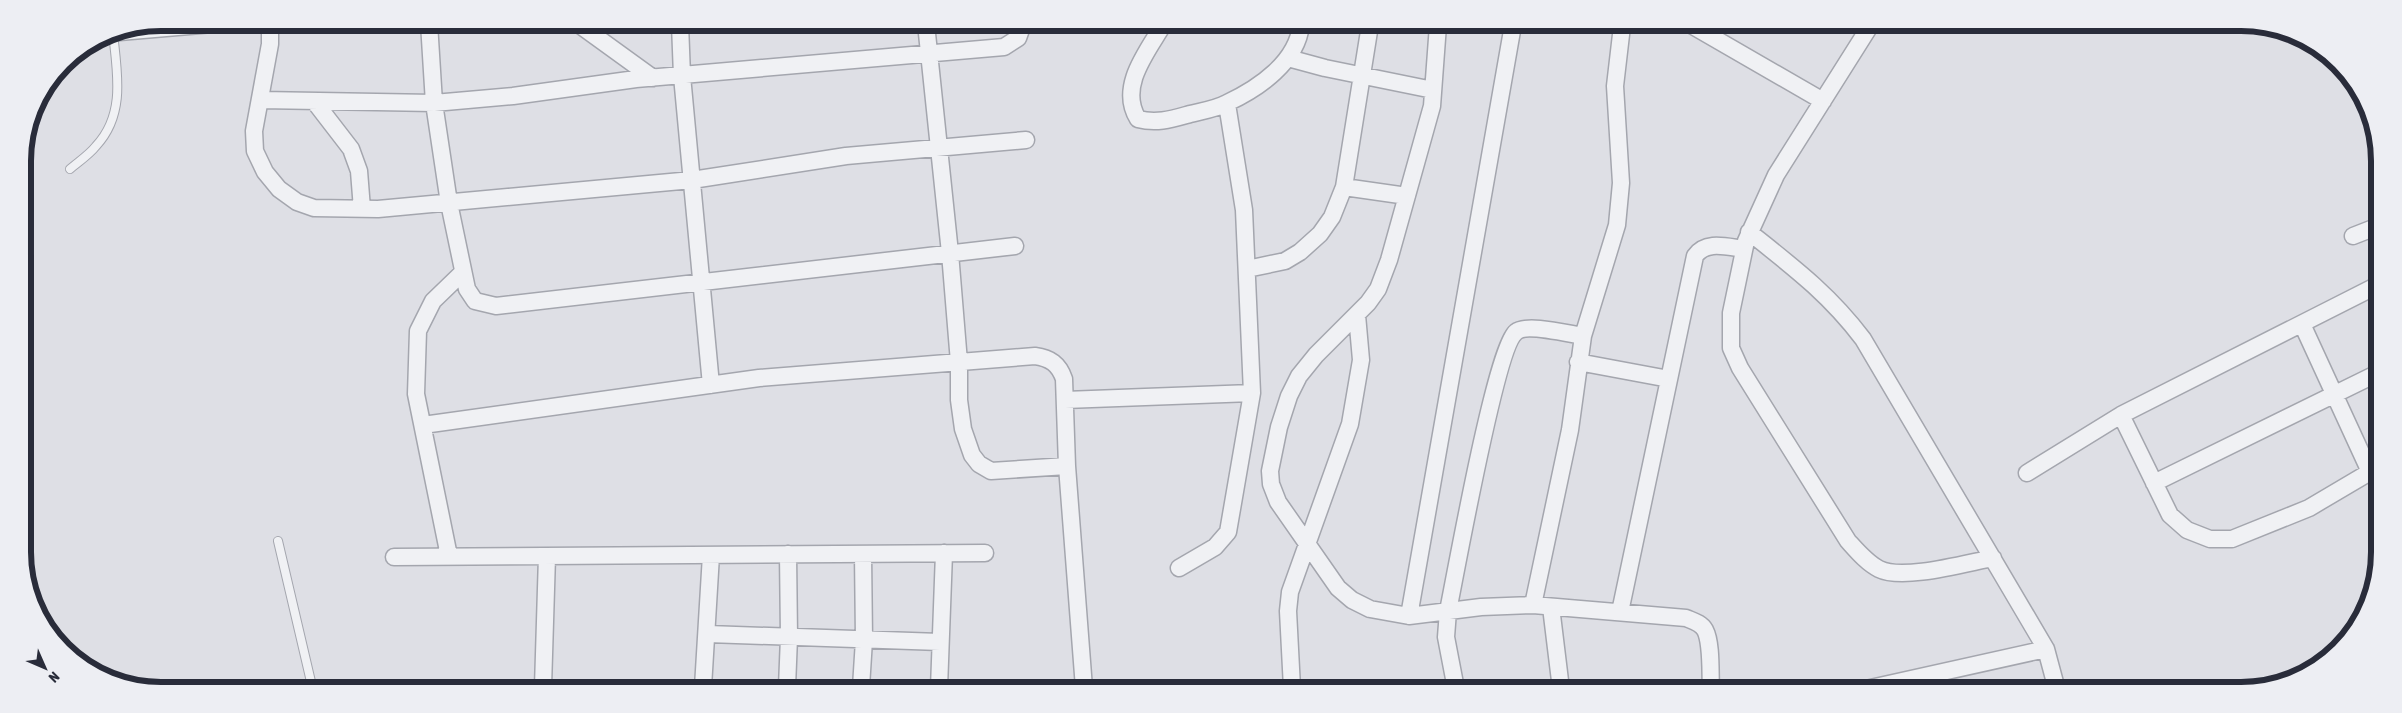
<svg xmlns="http://www.w3.org/2000/svg" width="2402" height="713" font-family="'Asap Condensed',sans-serif">
<style>
.lines{fill:none;stroke-linecap:round;stroke-linejoin:round}
.lane-casing{stroke:#a4a6ae;stroke-width:10}
.street-casing{stroke:#a4a6ae;stroke-width:19}
.lane{stroke:#f0f1f4;stroke-width:8}
.street{stroke:#f0f1f4;stroke-width:16}
.rim{fill:none;stroke:#292c3a;stroke-width:6}
</style>
<rect width="100%" height="100%" fill="#dedfe5"/>
<g class="lines">
<defs>
<path id="lane" d="M70,169C78,162 89,155 96,146C126,114 117,72 113,33
M278,541L312,686"/>
<path id="street" d="M270,23V44L254,131L255,151L265,172L279,189L297,202L314,208L378,209L692,180L846,156L1026,140
M429,23L434,103L449,203L467,289L475,301L496,306L1015,246
M577,23L653,78
M680,24L682,76L711,385
M926,24L950,253L959,362V400L963,429L972,455L979,464L991,471L1067,466
M1163,25C1147,52 1118,87 1138,119C1157,124 1172,119 1190,114C1202,111 1216,109 1227,103C1259,88 1297,62 1301,25
M1438,25L1432,106L1389,260L1378,289L1368,303L1316,355L1299,376L1289,396L1279,427L1270,471L1271,484L1278,502L1338,588L1352,600L1370,609L1409,616L1481,607L1533,605L1686,618C1693,621 1701,623 1705,630C1712,643 1710,674 1711,689
M1693,26L1823,101
M1870,26L1776,175L1746,241L1731,313V348L1740,368L1848,541C1857,551 1867,563 1879,569C1903,581 1966,563 1993,558
M108,33L224,23
M1288,58L1325,68L1433,90
M261,100L434,103L513,96L636,79L1004,47L1018,38L1023,24
M314,101L351,149L359,171L362,209
M1344,187L1407,196
M1749,232C1793,267 1829,294 1863,339L2046,649L2057,690
M2353,236L2376,227
M1247,269L1285,261L1300,252L1320,234L1332,217L1344,187L1370,25
M2302,324L2370,472
M1578,362L1669,379
M1065,400L1252,393
M2121,415L2170,515L2187,530L2210,539H2232L2309,508L2375,469
M423,425L759,378L1035,356C1050,358 1059,364 1064,379L1067,466L1084,688
M2027,473L2121,415L2376,286
M2154,483L2376,374
M449,556L416,394L418,331L433,301L463,272
M394,557L985,553
M1179,568L1215,547L1228,532L1252,393L1244,210L1227,104
M1533,605L1570,430L1583,336L1617,225L1621,183L1615,86L1622,26
M1551,607L1561,689
M1620,612L1695,256C1706,240 1727,247 1744,249
M1409,616L1513,25
M708,634L940,642
M543,687L547,556
M703,687L711,555
M787,687L789,637L788,554
M861,687L864,640L863,554
M939,688L944,553
M1292,688L1288,611L1290,592L1350,424L1361,360L1357,315
M1456,689L1446,637L1448,611C1456,572 1496,347 1516,332C1526,323 1569,334 1583,336
M1866,689L2046,649"/>
</defs>
<use href="#lane" class="lane-casing"/>
<use href="#street" class="street-casing"/>
<use href="#lane" class="lane"/>
<use href="#street" class="street"/>
</g>
<path d="M0 0H2402V713H0ZM161 31H2241A130 130 0 0 1 2371 161V552A130 130 0 0 1 2241 682H161A130 130 0 0 1 31 552V161A130 130 0 0 1 161 31Z" fill="#edeef3" fill-rule="evenodd"/>
<path class="rim" d="M161 31H2241A130 130 0 0 1 2371 161V552A130 130 0 0 1 2241 682H161A130 130 0 0 1 31 552V161A130 130 0 0 1 161 31Z"/>
<g transform="translate(45 668) rotate(135)" stroke="#edeef3" stroke-width="4" paint-order="stroke">
<path d="M0-4L9 19L0 12L-9 19Z" fill="#292c3a"/>
<text y="-8" font-size="14" font-weight="bold" text-anchor="middle" fill="#292c3a">N</text>
</g>
</svg>
